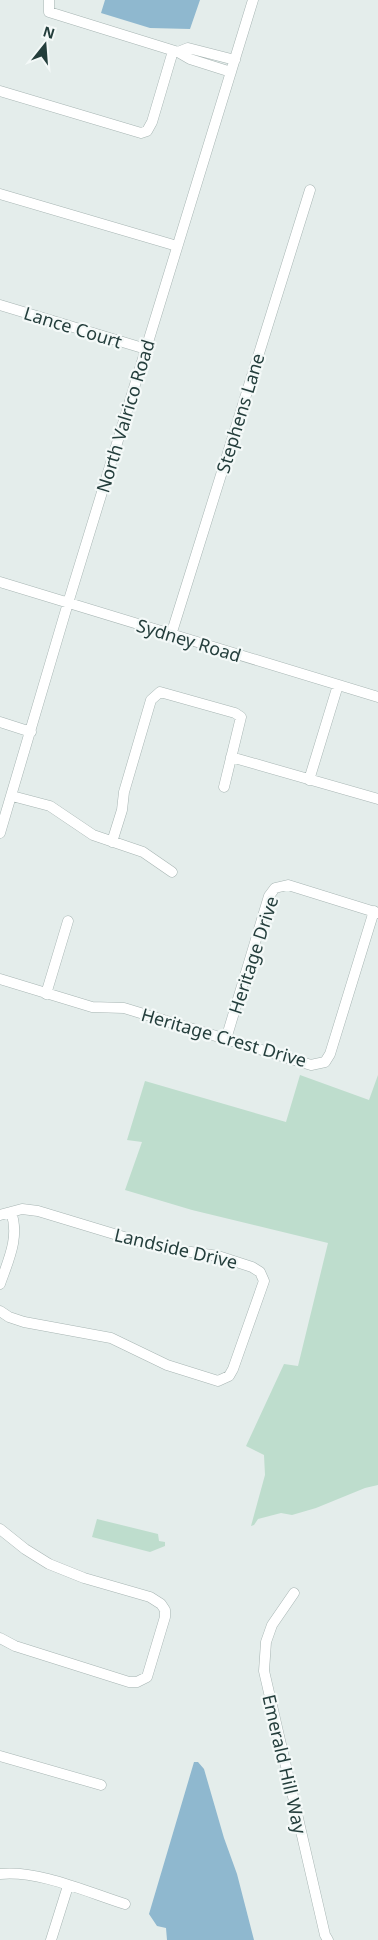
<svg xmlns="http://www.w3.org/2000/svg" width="378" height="1940" font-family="'Noto Sans',sans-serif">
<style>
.green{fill:#beddcd}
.water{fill:#8fb8cf}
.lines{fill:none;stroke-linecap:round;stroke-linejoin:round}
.minor-casing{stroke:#a7b5b3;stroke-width:11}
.minor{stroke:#fff;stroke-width:10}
.labels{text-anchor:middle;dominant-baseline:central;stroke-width:4.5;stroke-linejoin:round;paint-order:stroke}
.street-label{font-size:18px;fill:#243e3c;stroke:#f4f9f8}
</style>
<rect width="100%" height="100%" fill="#e4edeb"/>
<path class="green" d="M300,1075L369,1100L378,1075V1485L365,1488L316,1508L292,1515L281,1513L258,1519L254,1525L251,1526L265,1475L264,1455L246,1446L284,1364L298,1366L328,1243L192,1210L125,1190L142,1142L127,1140L145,1081L286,1122Z
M97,1519L158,1534L159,1541L165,1542V1546L150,1552L92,1537Z"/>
<path class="water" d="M105,0H200L190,29L150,28L101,13Z
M194,1762H198L204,1769L224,1838L237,1874L254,1940H167L166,1928L157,1926L149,1914Z"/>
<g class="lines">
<defs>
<path id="minor" d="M49,0V12L178,52L190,59L231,72
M178,52L188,48L235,60
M0,91L141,133L147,131L152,122L173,51
M0,194L177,246
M0,305L146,349
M0,582L378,697
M171,635L310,190
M0,722L31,732
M231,757L378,799
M309,780L338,685
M12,796L50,806L93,835L143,852L172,872
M0,833L68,603L253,0
M112,842L122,810L124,792L151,700L160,692L235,713L241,717L224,787
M0,979L92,1007L124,1008L311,1065L325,1062L330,1054L374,911
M46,994L68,921
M226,1039L269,896L275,888L288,885L378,913
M0,1215L22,1209L38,1211L157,1247L218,1256L252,1267L260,1272L264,1281L233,1369L229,1376L218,1381L167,1365L111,1338L24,1322L9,1317L0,1311
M0,1284C8,1261 20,1237 11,1212
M0,1529L25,1549L49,1564L84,1578L150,1597L161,1604L165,1610V1617L147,1677L137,1682H129L15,1646L0,1638
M294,1593L272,1625L266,1642L264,1671L325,1935L328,1940
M0,1756L101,1785
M0,1874C39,1870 87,1892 125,1904
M51,1940L68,1886"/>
</defs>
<use href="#minor" class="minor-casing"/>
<use href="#minor" class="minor"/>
</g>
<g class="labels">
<g class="street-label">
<text transform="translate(73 327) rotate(17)">Lance Court</text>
<text transform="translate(240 413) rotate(-73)">Stephens Lane</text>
<text transform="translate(125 416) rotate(-73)">North Valrico Road</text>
<text transform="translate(189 640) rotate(17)">Sydney Road</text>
<text transform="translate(253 955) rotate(-72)">Heritage Drive</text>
<text transform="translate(224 1037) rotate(16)">Heritage Crest Drive</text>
<text transform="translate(176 1248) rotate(13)">Landside Drive</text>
<text transform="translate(285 1764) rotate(77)">Emerald Hill Way</text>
</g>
</g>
<g transform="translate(45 45) rotate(17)" stroke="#f4f9f8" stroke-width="4" paint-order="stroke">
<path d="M0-4L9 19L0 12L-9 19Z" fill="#243e3c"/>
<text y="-8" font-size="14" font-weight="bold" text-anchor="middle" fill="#243e3c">N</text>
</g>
</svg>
